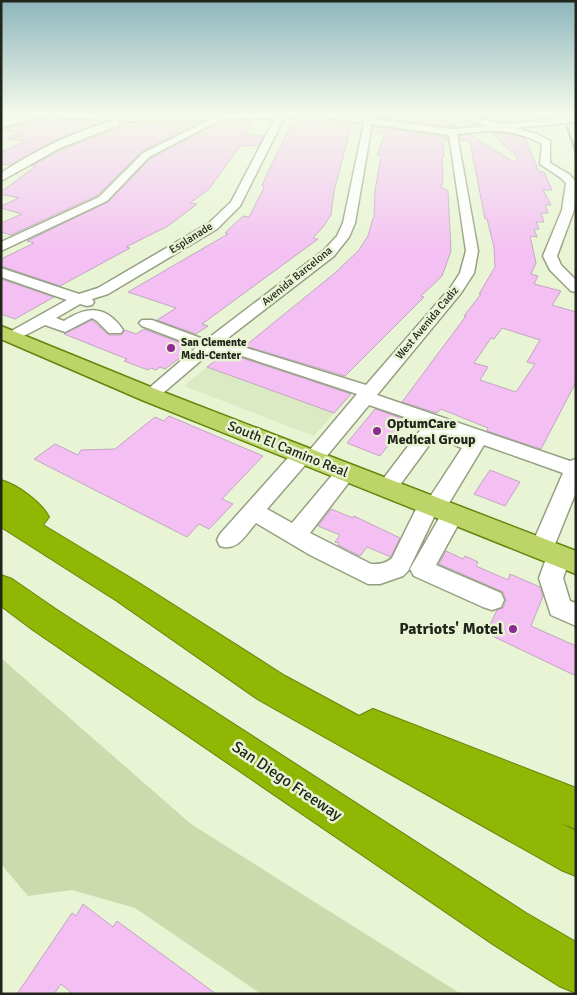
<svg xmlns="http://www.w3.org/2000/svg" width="577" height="995" font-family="Signika,sans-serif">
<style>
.built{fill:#dceac4}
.green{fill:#cbdbad}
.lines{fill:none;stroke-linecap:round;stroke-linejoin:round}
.stream{stroke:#7d8d5e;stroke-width:2.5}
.building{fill:#f4c0f3;stroke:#c0a7c0;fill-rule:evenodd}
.minor-casing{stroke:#95a082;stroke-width:3}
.major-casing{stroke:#68840b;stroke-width:3}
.highway-casing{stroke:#68840b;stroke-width:2}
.minor{fill:#fff;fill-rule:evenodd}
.major{fill:#bcd468;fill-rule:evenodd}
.highway{fill:#8fb703;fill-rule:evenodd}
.poi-dot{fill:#8e2b92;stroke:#e8f4d4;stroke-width:2}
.labels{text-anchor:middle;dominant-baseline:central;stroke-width:5;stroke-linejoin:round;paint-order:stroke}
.far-street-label{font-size:11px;fill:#21251a;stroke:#e8f4d4}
.far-poi-label{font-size:11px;font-weight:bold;fill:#21251a;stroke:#e8f4d4;text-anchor:start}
.poi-label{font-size:14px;font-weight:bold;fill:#21251a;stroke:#e8f4d4;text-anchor:start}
.street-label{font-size:14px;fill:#21251a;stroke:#e8f4d4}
.near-poi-label{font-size:16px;font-weight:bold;fill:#21251a;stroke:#e8f4d4;text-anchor:end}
.near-street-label{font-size:16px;fill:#21251a;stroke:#e8f4d4}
</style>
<rect width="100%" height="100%" fill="#e8f4d4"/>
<path class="built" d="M228,350L352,393L314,436L184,386Z"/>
<path class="green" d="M1,658L191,824L461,994H261L135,908L72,890L28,896L1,864Z"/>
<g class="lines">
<path class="stream" d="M567,127L576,153"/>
</g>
<path class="building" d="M379,113L435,114L456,127L379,118Z
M475,115L509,116L511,121L501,122Z
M41,118L60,122V119L105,121L55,140L11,165L1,164V155L7,152L3,151L26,141L6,139L20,132L4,130Z
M293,120L352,123L334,191L331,215L323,227L313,238L318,239L202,324L208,326L196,334L157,320L176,308L128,292L228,234L225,233L243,216L249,217L264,188L262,186L263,183Z
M227,121L253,122L245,134L263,136L259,145L240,146L209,189L190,203L197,204L168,226L126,247L130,248L60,286L1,266V259L34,243L27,241L108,202L150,159L214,125L219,126Z
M121,122L166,124L172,122L199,123L142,151L98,195L11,235L1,232V223L22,214L1,208V206L19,198L1,194V192L36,166H31L61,150L120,127Z
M378,127L447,137L448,140H443L444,153V157H442L443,181L441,187L448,191L451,251L442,276L421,296L424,297L345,376L245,346L335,273L359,250L368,236L373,218H374L375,191L381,156L377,155L385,133H377Z
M492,133L510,134L525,138L539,172H544L552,190H543L551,205H545L548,213H541L544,222H536L539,229H534L537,237L530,236L536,263L531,274L538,276L534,284L561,291L552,305L576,312V382L541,449L487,431L488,428L441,409L437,413L402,402L466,316H464L481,294H479L495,267L494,247L487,219H485L470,141L460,140L459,136L469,134L514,162L518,158ZM502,328L540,340L527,362L535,364L516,392L480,380L488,367L474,363L491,338L494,339Z
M1,279L54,297L15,319L1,314Z
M92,320L109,335H121L125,330L136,334L144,329L189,346L180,352L185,354L165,369L160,367L156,370L151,368L148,370L124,361L127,359L64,334Z
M225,353H227L351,394L334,413L207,367Z
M375,409L408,420L380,456L347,443Z
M169,416L263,456L222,499L233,504L209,529L199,524L187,537L34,459L55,444L78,455L81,450L115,449L155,417L164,421Z
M490,470L520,482L505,506L474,494Z
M331,509L353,518L354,516L400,538L391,557L367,547L360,556L338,545L339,543L335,542L340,535L318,526Z
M446,551L463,559L465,556L478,562L476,566L508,580L510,574L540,587L543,596L531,626L576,646V676L486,633L497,610L503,608L506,601L503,592L439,564Z
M83,904L113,927L117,921L216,994H73L61,984L54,994H17L72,913L76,916Z"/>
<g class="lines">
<defs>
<path id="minor" d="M28,113L133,115L331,113L366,118L368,113H376L374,119L451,129L487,126L446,113H461L501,124L576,117V122L515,128L537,134L550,141V163L569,174L576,182L574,210L557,256L561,265L576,280V292L571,291L550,270L543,256L562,210L566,183L561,178L540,164L542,144C510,127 492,130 457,134L478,251L474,273L461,293L377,395L570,461L576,459V492L553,549L559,547L567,550L571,556L563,578L570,601L576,603V626L551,615L539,578L547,556L541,558L533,555L530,549L563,473L484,445L443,513L435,515L408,571L403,576L380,584H368L310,555L256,523C245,535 238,552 220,546L217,540L220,534L295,450L302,448L309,451L357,394L227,351H212L156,399L150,400L144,399L141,395L197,347L142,326L139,323L142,320H152L206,340L324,250L337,236L343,223L364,123L324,117L284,118L240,206L217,229L108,294L92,299L94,302L92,305L87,306L80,304L56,318L64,321C87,306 106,305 123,330L121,333H109L97,321L92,318L65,332L45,325L12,342L6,340L4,337L6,334L67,300L1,277V268L79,294L98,288L209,223L231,202L275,118L222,119L149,157L107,201L1,251V242L99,197L143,153L211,119L133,121L37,116L1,128V122ZM372,124L449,135L466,251L460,273L451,287L366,385L224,341L334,256L349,237L355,223ZM369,405L425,424L380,483L377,488L380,493L387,495L394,493L435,437L462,448L430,497L421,499L392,558C385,564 380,564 371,564L310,533L353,477L356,472L353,467L346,465L339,467L292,523L267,509L306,464L313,466L320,464Z
M116,120L119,121V125L60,148L1,181V173C36,150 75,131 116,120Z
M453,506L461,508L464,514L436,565L501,593L504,600L501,607L492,610L483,607L414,576L410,569L445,508Z"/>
<path id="major" d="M1,326L158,390L576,551V574L142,400L1,339Z"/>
<path id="highway" d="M1,480C18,485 41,502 49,517L43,525L139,583L285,676L359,716L373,709L576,788V829L560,823L576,831V876L561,870L259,700L117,601L1,527Z
M1,575L12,579L57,610L526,913L576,942V993L559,986L494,945L33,630L1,606Z"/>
</defs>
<use href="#minor" class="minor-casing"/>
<use href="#major" class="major-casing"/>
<use href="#highway" class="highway-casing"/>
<use href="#minor" class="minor"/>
<use href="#major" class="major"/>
<use href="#highway" class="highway"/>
</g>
<linearGradient id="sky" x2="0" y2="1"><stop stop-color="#8db6bc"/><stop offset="0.45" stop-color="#f5faec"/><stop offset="1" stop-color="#f5faec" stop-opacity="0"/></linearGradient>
<rect width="577" height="253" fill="url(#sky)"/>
<g class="poi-dot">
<circle cx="171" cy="348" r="5"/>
<circle cx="377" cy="431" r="5"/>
<circle cx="513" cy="629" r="5"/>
</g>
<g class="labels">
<g class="far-street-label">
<text transform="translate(191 238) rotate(-32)">Esplanade</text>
<text transform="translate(297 276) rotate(-39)">Avenida Barcelona</text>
<text transform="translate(427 323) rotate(-50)">West Avenida Cadiz</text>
</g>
<g class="far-poi-label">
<text x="181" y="342">San Clemente<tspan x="181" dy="13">Medi-Center</tspan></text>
</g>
<g class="poi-label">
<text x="387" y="423">OptumCare<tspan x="387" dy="16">Medical Group</tspan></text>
</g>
<g class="street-label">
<text transform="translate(288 449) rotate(22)">South El Camino Real</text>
</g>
<g class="near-poi-label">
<text x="503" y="629">Patriots' Motel</text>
</g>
<g class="near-street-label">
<text transform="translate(287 781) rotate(34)">San Diego Freeway</text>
</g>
</g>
<rect width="577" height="995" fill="none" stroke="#21251a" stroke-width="5"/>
</svg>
